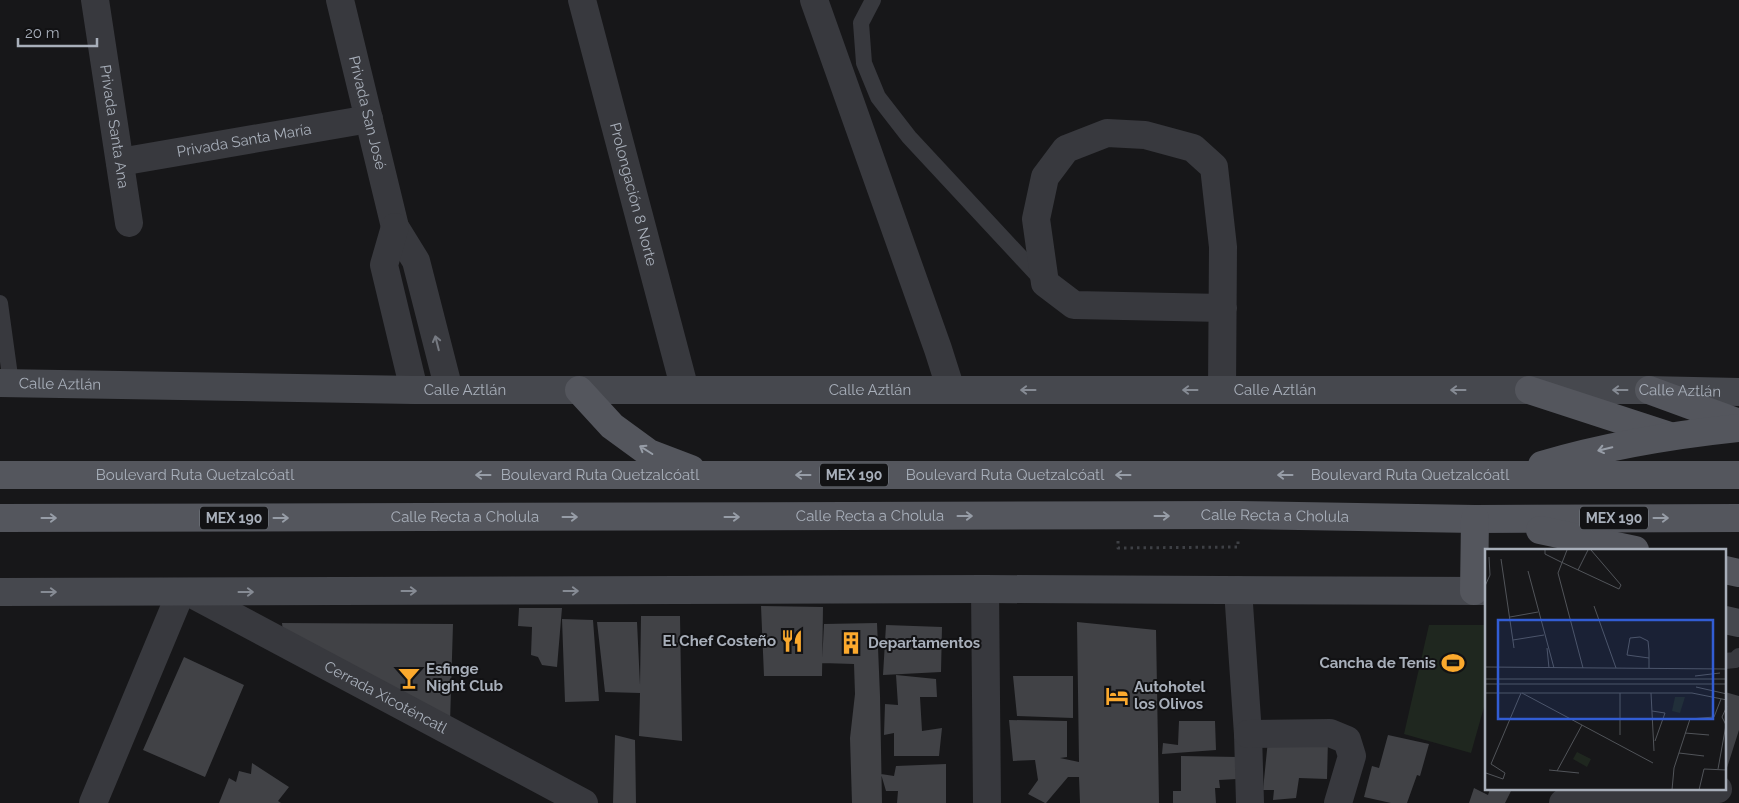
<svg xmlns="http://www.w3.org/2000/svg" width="1739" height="803" font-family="Raleway,sans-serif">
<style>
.pitch{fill:#1f271f}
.building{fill:#414246}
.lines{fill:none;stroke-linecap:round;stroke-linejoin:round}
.path{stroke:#3e4045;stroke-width:3;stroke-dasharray:2.5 4;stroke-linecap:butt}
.service{stroke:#38393e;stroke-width:16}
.minor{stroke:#38393e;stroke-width:28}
.secondary{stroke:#46484e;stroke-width:28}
.primary{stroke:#54565d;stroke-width:28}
.oneway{stroke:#767a82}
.oneway2{stroke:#868b94}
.oneway3{stroke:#979da7}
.labels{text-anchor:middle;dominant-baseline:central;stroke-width:4;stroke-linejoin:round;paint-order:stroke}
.shield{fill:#121214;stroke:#7b8088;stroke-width:1}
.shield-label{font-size:14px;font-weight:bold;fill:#a8afba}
.street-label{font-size:15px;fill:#a8afba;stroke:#121214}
.poi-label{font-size:15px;font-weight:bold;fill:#a8afba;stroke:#121214;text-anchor:start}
.inset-road{fill:none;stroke:#515459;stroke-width:1}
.view{fill:#325dd4;fill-opacity:0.15;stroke:#325dd4;stroke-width:2.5}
.inset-edge{fill:none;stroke:#a8afba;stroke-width:2.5}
</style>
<rect width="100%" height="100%" fill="#171719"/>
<path class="pitch" d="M1429,625H1486V700L1471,753L1404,734Z"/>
<path class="building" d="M761,606L823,607L822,676H764Z
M519,608H562L557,667L542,665L538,657L531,655L532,627L518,626Z
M641,616H680L682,741L639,736L640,693L605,692L597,622H637L640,685Z
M562,619L593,620L599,701L565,702Z
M1077,622L1156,630L1159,803H1080L1079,777H1068L1046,803H1045L1028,794L1038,780L1035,760L1013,761L1009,720L1067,721V757L1060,758L1079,762Z
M282,623L453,624L450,723L283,632Z
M877,623L880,696L882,803H852L850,738L855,694L854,664L822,663L824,624Z
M886,625L942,627L941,672L883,675Z
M184,657L244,685L205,777L143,750Z
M896,675L936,679L937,697H920L922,731L942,728L939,756H894V733L884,735L885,704L898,705Z
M1013,676H1073V718L1017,716Z
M1725,692L1739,696V730L1726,771Z
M1179,721H1215L1216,750L1162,754L1163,743L1178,745Z
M615,735L635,740L636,803H613Z
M1388,735L1429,744L1420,776L1417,775L1407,803H1391L1364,797L1372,766L1379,768Z
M1328,739L1327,779L1299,778L1296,798L1273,800L1274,790H1263L1268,740Z
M1181,756L1238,757L1237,779L1219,780L1220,788H1215L1216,803H1173V791H1181Z
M252,763L289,787L278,801L281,803H219L229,778L236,782L239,771L251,774Z
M946,764V803H897L898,791H886L881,774L894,776L896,766Z
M1474,788L1488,795L1490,789H1512L1505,803H1469Z"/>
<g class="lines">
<path class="path" d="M1118,541V548L1238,547V541"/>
<path class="service" d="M873,0L861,23L864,63L878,97L909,137L1043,281
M0,303L11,383
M1725,661L1735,660L1739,656"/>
<g class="minor">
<path id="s1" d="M95,0L129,223"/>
<path id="s2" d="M340,0L395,227L416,261L449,390"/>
<path id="s3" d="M582,0L685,390"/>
<path d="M814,0L938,349L951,390"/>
<path id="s4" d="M120,162L369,119"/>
<path d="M395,227L384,265L414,390"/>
<path d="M1222,390L1223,247L1214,167L1193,148L1145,135L1107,133L1066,149L1045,177L1036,219L1045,283L1074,305L1223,308"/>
<path d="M985,589L987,803"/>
<path d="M1238,590L1248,734L1250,803"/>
<path id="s5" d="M188,592L584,803"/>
<path d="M1248,734L1330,733L1347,740L1352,756L1338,803"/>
<path d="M93,803L181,592"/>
<path d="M1563,803L1718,789"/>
</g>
<g class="secondary">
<path id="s6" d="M0,383L414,390H1649L1739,392"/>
<path d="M0,592L985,589L1486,591"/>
<path d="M1725,620L1739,623"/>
</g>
<g class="primary">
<path d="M579,390L612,426L649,453L691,469"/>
<path d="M1529,390L1667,435"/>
<path d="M1649,390L1739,423"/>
<path d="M1542,465C1606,446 1672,435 1739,428"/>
<path id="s7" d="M0,475H1739"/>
<path id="s8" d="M0,518L1238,515L1475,519L1739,518"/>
<path d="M1540,530L1635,550"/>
<path d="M1725,570L1739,573"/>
<path d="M1474,591L1475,519"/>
</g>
</g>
<defs><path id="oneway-shaft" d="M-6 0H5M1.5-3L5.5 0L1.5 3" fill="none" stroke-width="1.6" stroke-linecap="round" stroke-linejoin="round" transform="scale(1.25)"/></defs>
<use class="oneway" href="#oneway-shaft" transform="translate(437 343) rotate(-104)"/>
<g class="oneway2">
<use href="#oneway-shaft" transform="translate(1028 390) rotate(180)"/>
<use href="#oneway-shaft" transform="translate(1190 390) rotate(180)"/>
<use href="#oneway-shaft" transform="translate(1458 390) rotate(180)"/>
<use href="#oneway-shaft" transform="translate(1620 390) rotate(180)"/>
<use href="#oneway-shaft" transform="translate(409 591)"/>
<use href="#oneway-shaft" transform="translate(571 591)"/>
<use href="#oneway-shaft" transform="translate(49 592)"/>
<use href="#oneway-shaft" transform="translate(246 592)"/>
</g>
<g class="oneway3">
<use href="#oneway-shaft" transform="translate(1605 449) rotate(167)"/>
<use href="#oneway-shaft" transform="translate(646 450) rotate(-148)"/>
<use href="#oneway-shaft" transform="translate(483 475) rotate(180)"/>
<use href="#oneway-shaft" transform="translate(803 475) rotate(180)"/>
<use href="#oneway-shaft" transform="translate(1123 475) rotate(180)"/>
<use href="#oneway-shaft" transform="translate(1285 475) rotate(180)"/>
<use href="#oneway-shaft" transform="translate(965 516)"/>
<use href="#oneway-shaft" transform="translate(1162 516)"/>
<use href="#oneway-shaft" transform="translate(570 517)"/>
<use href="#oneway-shaft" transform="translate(732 517)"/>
<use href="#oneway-shaft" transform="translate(49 518)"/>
<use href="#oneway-shaft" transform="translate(281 518)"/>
<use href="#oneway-shaft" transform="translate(1661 518)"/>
</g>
<defs>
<symbol id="restaurant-bare" viewBox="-9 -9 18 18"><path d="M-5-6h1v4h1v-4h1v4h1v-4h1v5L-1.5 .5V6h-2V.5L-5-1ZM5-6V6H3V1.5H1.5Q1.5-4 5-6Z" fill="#fba92d" stroke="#121214" stroke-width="2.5" paint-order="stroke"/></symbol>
<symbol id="building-bare" viewBox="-9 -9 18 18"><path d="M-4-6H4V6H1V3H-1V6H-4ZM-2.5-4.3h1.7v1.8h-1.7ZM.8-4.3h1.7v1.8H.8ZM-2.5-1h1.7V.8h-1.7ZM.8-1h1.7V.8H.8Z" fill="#fba92d" stroke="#121214" stroke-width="2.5" paint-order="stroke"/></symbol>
<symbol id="stadium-bare" viewBox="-9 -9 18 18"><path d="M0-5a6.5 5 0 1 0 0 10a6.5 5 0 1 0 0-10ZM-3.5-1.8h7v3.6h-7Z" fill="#fba92d" stroke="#121214" stroke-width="2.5" paint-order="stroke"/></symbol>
<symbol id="bar-bare" viewBox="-9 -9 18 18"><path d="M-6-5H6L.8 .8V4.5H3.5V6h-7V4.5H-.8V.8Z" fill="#fba92d" stroke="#121214" stroke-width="2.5" paint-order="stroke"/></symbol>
<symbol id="hotel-bare" viewBox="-9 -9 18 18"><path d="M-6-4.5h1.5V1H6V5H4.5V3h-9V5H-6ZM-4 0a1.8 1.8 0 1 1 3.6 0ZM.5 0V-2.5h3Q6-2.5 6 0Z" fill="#fba92d" stroke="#121214" stroke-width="2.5" paint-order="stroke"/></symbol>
</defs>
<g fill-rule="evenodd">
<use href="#restaurant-bare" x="776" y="625" width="32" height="32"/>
<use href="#building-bare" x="835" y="627" width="32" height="32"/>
<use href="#stadium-bare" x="1437" y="647" width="32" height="32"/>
<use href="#bar-bare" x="393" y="662" width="32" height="32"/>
<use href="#hotel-bare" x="1101" y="680" width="32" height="32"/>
</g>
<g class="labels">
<g class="shield">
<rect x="820" y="463.5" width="68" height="23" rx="4"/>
<rect x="200" y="506.5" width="68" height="23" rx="4"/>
<rect x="1580" y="506.5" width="68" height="23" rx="4"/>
</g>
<g class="shield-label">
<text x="854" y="475">MEX 190</text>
<text x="234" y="518">MEX 190</text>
<text x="1614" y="518">MEX 190</text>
</g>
<g class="street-label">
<text stroke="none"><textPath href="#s2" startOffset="116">Privada San José</textPath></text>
<text stroke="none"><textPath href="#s1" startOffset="128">Privada Santa Ana</textPath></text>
<text stroke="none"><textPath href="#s4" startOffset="126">Privada Santa María</textPath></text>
<text stroke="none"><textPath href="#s3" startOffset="201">Prolongación 8 Norte</textPath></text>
<text stroke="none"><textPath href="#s6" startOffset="60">Calle Aztlán</textPath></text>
<text stroke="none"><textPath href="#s6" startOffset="465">Calle Aztlán</textPath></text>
<text stroke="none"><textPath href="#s6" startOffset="870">Calle Aztlán</textPath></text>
<text stroke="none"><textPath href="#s6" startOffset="1275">Calle Aztlán</textPath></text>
<text stroke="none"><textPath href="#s6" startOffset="1680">Calle Aztlán</textPath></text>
<text stroke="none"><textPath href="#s7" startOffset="195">Boulevard Ruta Quetzalcóatl</textPath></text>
<text stroke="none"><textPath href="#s7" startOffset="600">Boulevard Ruta Quetzalcóatl</textPath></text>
<text stroke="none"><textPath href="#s7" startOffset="1005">Boulevard Ruta Quetzalcóatl</textPath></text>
<text stroke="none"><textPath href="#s7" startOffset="1410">Boulevard Ruta Quetzalcóatl</textPath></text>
<text stroke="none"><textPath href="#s8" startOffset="870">Calle Recta a Cholula</textPath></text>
<text stroke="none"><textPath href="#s8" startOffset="1275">Calle Recta a Cholula</textPath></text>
<text stroke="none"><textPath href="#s8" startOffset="465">Calle Recta a Cholula</textPath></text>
<text stroke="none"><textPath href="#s5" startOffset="224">Cerrada Xicoténcatl</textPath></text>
</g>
<g class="poi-label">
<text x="776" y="641" text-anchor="end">El Chef Costeño</text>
<text x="868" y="643">Departamentos</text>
<text x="1436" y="663" text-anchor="end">Cancha de Tenis</text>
<text x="426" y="669">Esfinge<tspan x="426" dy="17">Night Club</tspan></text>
<text x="1134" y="687">Autohotel<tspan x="1134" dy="17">los Olivos</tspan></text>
</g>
</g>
<g transform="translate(1485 549)">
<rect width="241" height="241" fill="#171719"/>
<path d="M190,148H200L195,164L187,162ZM92,203L106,210L102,218L88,210Z" fill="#1f271f"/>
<path class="inset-road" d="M60,1V5L76,13L134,40L136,36L106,1M82,1L73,24L98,119M16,10L29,99M93,21L103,1M43,22L69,119M0,37L5,26L4,8M109,57L131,119M25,68L53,63M28,91L59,86M62,99L64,119M0,118L242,120M164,119V102L163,92L155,88L145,89L142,106L164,109M210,127L235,124M0,130H242M0,135H242M211,138L242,145M0,144H207L242,151M37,144L168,214M135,144V186M166,144L169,202M167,162L180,164L170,192M200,184L224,186M194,204L219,207M233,220L241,176L237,168L242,157M64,221L94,224M72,222L97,176M1,224L18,230L20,224L6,215L36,144M187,241L189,219L205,170L229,168L236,150M214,241L219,220L242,221"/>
<path class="view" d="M13,71H228V170H13Z"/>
<rect width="241" height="241" class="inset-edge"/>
</g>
<path d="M18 38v8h79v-8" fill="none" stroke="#a8afba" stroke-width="2.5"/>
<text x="25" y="38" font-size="15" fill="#a8afba" stroke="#121214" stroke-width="4" paint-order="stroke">20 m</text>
</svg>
